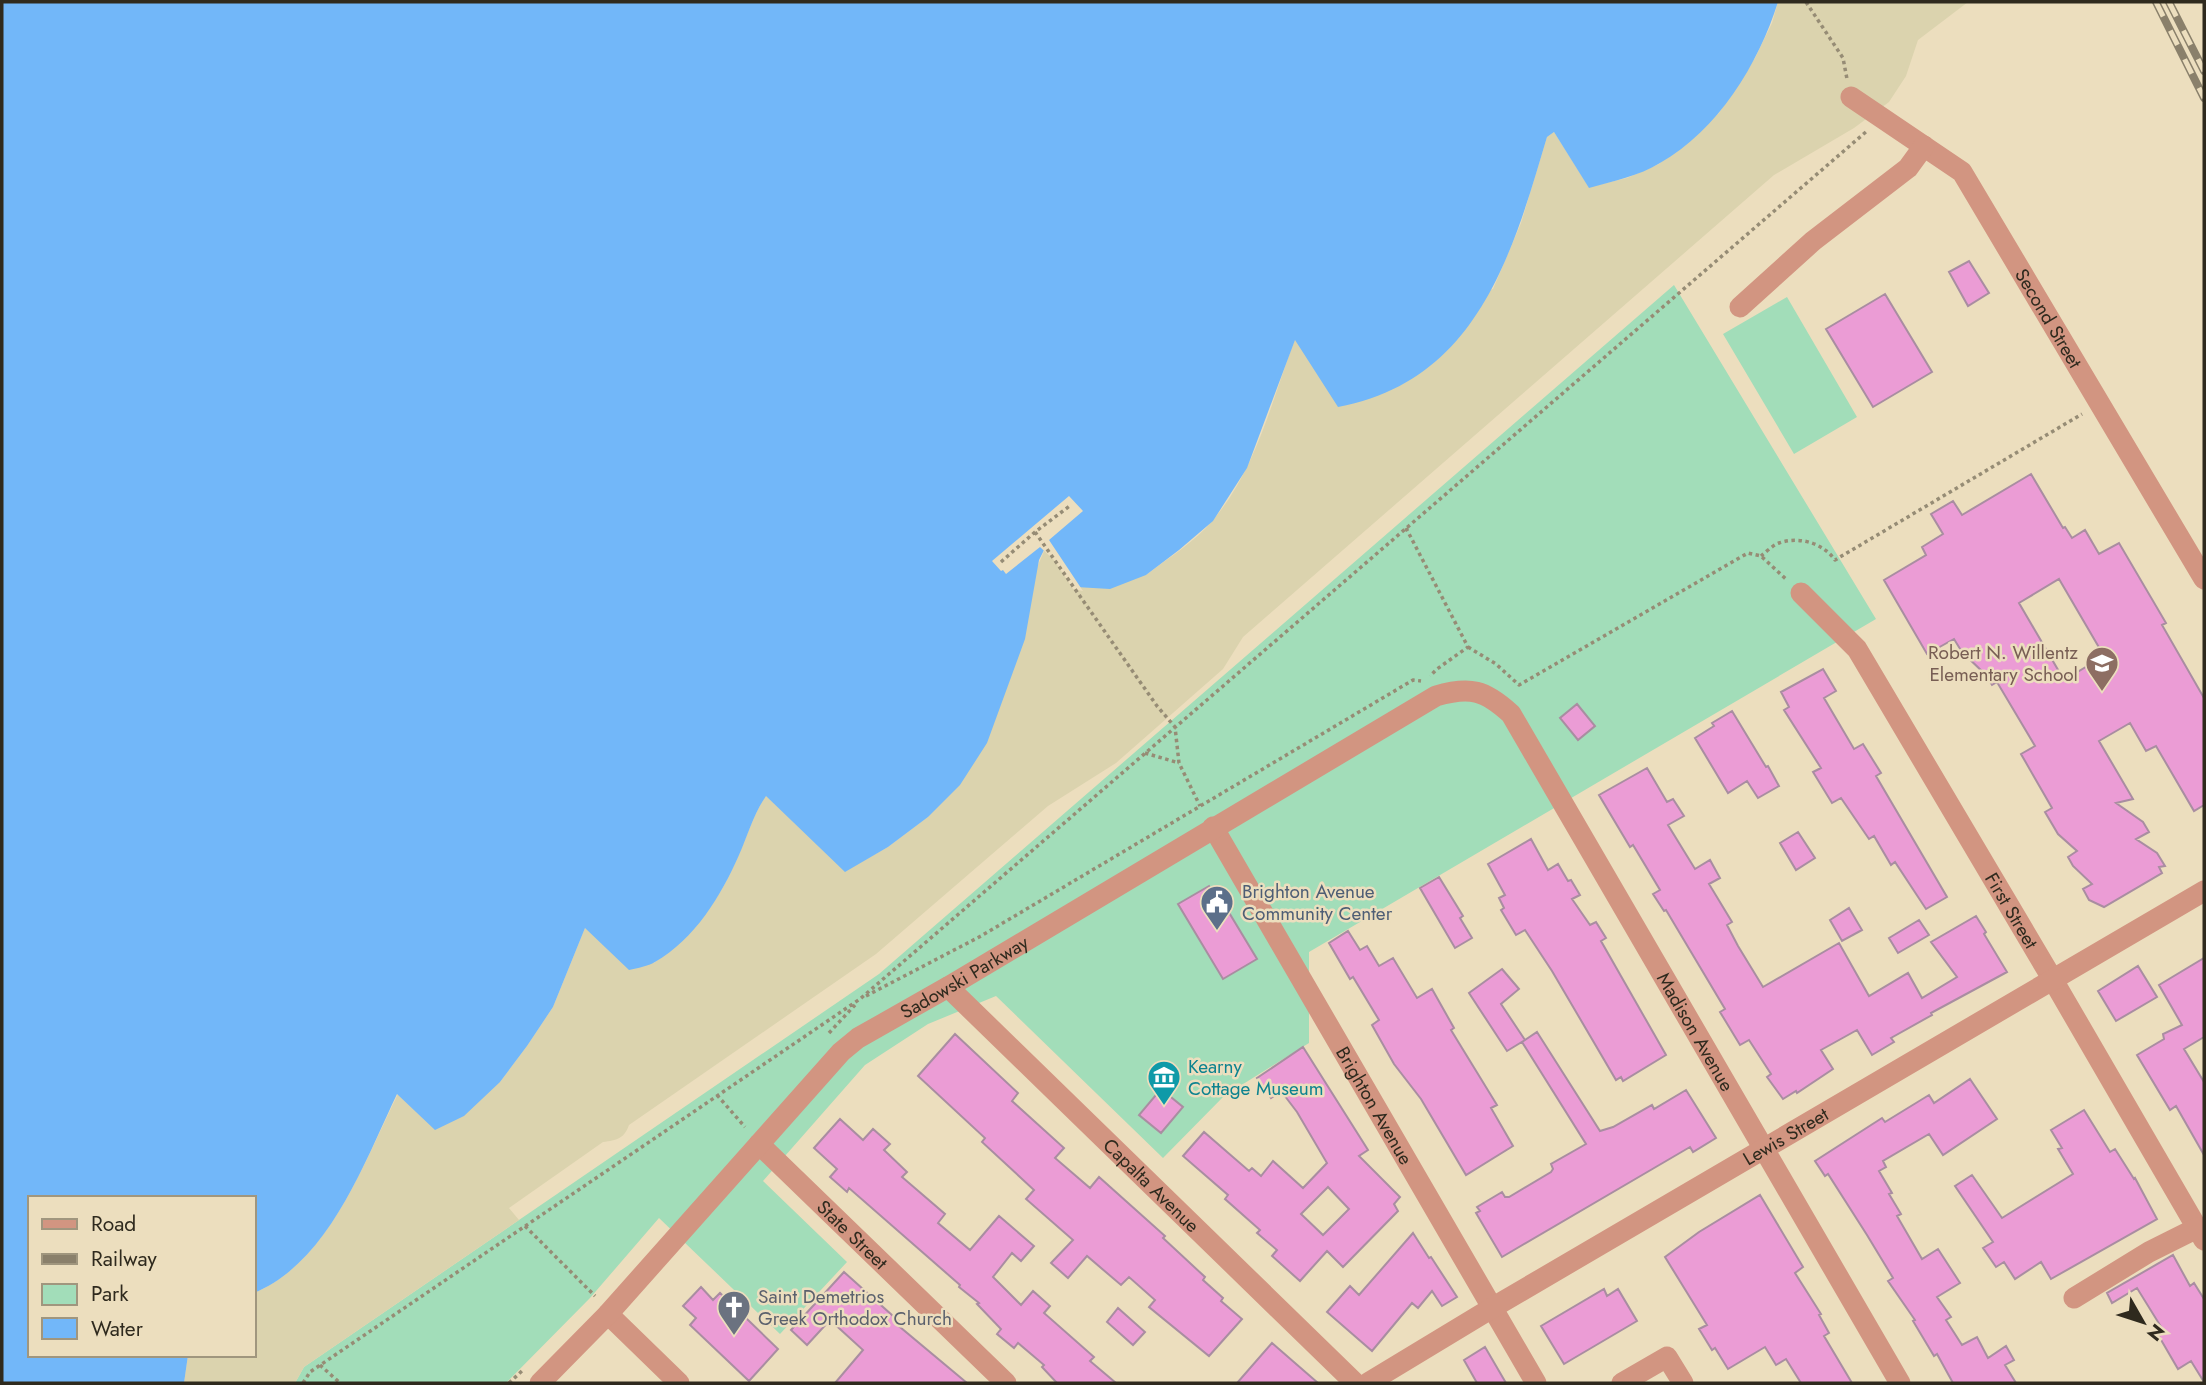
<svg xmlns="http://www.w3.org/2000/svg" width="2206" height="1385" font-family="Jost,sans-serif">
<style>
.green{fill:#a2ddb9}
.sand{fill:#dbd3ae}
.water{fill:#72b7f9}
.pier{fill:#ecdebe}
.building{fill:#eb9cd5;stroke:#a98da1;stroke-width:2;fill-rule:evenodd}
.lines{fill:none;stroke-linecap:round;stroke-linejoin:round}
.path{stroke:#968c75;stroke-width:3.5;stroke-dasharray:3.5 3.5;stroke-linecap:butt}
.minor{stroke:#d29581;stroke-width:21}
.rail-casing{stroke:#8a806b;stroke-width:8}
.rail{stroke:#ecdebe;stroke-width:5;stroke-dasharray:16;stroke-linecap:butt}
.labels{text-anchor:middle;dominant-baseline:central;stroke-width:5;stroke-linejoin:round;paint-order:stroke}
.street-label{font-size:19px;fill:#2f2a1e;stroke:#ecdebe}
.education-label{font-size:19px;fill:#785e54;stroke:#ecdebe;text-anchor:end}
.service-label{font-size:19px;fill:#4e5e75;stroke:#ecdebe;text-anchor:start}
.culture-label{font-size:19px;fill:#0d838f;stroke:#ecdebe;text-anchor:start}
.worship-label{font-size:19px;fill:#5b616d;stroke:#ecdebe;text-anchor:start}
</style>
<rect width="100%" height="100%" fill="#ecdebe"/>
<path class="green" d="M1674,285L1876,619L1309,952V1043L1224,1096L1163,1158L996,996L928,1024L865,1065L763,1181L847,1262L780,1334L659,1218L590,1298L506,1383H295L304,1367L879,974Z
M1787,297L1857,417L1794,454L1723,334Z"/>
<path class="sand" d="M1778,2H1968L1918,40L1906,76L1889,102L1854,128L1774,175L1243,637L1223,669L1116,763L1048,806L876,954L629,1125C624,1139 617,1140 603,1142L509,1208L519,1220L304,1367L295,1383H184L188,1355H254V1293C329,1262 364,1162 398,1094L500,1082L527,1046L553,1007L585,928L654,963C694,933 720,901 739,854C748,834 754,814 766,795L845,871L888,847L928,817L1045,549L1146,575C1168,558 1195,542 1213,520C1256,470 1272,400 1295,339L1493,289L1521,223L1547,137L1554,132L1589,187L1627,178L1659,164L1719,113L1755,58L1772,23Z"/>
<path class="water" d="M2,2H1778C1758,65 1718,130 1660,163C1639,176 1613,181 1589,188L1554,132L1547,137C1512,255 1477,381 1338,407L1295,340L1247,468L1213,521L1179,550L1146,575L1110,589L1076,587L1056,558L1044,550L1039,560L1025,639L987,743L960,785L928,817L888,847L845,872L766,796C753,815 748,835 739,855C721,896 695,939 655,962C648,966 638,968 629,970L585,928L553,1007L527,1046L500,1082L464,1116L435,1130L397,1094C364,1163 329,1262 254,1293V1198H30V1355H188L184,1383H2Z"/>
<path class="pier" d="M1069,496L1083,511L1049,540L1083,591L1073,589L1054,560L1040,547L1006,574L1003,570L1001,571L992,561Z"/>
<path class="building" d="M1969,261L1989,293L1968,306L1949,272Z
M1885,294L1932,372L1873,407L1826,329Z
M2031,474L2063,528L2065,527L2072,538L2085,530L2099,554L2119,543L2166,623L2162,625L2204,698V805L2194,811L2156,746L2146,751L2130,723L2099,741L2133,799L2116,803L2143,822L2149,832L2136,839L2157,853L2165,866L2159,867L2162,873L2104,907L2089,900L2083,889L2092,884L2073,866L2068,857L2077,851L2058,834L2045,812L2052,808L2021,754L2035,746L1997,682L1992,685L1986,675L1962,652L1954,639L1927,654L1884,580L1926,555L1922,547L1943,534L1931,514L1953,501L1962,515ZM2059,579L2104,656L2064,680L2019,603Z
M1823,669L1836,691L1824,698L1854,749L1863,744L1881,773L1876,776L1947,897L1926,909L1895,862L1891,865L1874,836L1869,839L1841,798L1832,803L1813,772L1821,768L1784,710L1789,707L1781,692Z
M1577,704L1595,726L1578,740L1560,718Z
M1732,711L1766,767L1768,766L1779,786L1758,798L1747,781L1728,793L1695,738L1714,726L1712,723Z
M1647,768L1667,802L1673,799L1684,816L1668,825L1695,869L1710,860L1720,878L1709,884L1732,922L1727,925L1738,946L1763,987L1839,943L1869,996L1908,973L1922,998L1957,977L1931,942L1976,916L1986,932L1984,934L2007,972L1931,1013L1932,1015L1891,1038L1894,1042L1872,1055L1857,1030L1821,1050L1833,1069L1797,1093L1796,1091L1783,1099L1767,1077L1771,1074L1749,1040L1740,1045L1720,1012L1725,1009L1666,910L1664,911L1653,894L1660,890L1633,845L1630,847L1599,795Z
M1798,832L1815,858L1796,870L1780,843Z
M1531,839L1548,870L1558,864L1568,881L1571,880L1580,895L1572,899L1590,925L1596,922L1606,938L1601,941L1666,1055L1623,1081L1621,1077L1616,1080L1552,971L1525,930L1516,935L1501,910L1504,908L1499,898L1505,895L1488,864Z
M1439,877L1463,916L1460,918L1472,938L1455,948L1420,888Z
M1209,886L1219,903L1222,901L1257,959L1223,979L1178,904Z
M1849,908L1862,930L1842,941L1830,920Z
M1919,920L1929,935L1898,953L1889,938Z
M1348,931L1360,950L1367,946L1379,966L1393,958L1417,998L1432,989L1454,1028L1451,1030L1497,1105L1491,1108L1513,1146L1466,1175L1421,1099L1394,1064L1381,1041L1372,1025L1379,1020L1353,977L1350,979L1329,943Z
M2204,958V1037L2184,1049L2204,1082V1155L2176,1106L2170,1110L2137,1055L2164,1039L2163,1034L2182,1025L2159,985Z
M2138,966L2157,997L2116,1021L2098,991Z
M1502,969L1519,989L1501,1004L1525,1040L1507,1051L1469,993Z
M1537,1032L1600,1131L1613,1127L1652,1105L1654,1109L1686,1090L1716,1138L1693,1152L1690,1147L1502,1257L1476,1213L1480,1211L1477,1207L1502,1192L1505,1197H1509L1551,1172L1553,1169L1551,1164L1586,1144L1522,1042Z
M955,1034L1018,1093L1012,1101L1064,1148L1055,1158L1090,1188L1099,1177L1165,1236L1163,1238L1205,1277L1203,1280L1223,1298L1221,1301L1242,1319L1209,1356L1149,1307L1155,1300L1129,1277L1121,1285L1087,1256L1068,1278L1051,1263L1073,1240L1026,1199L1034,1190L982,1142L985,1138L918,1076Z
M1303,1047L1368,1150L1359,1156L1400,1197L1394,1204L1398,1211L1343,1267L1327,1251L1300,1281L1272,1256L1277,1250L1257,1233L1260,1230L1225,1199L1228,1195L1183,1156L1204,1132L1249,1171L1252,1168L1261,1176L1273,1161L1303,1188L1327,1163L1297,1112L1281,1091L1271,1098L1257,1078ZM1328,1187L1349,1209L1323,1235L1301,1214Z
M1970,1079L1997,1119L1943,1155L1929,1134L1883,1161L1886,1167L1879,1171L1892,1193L1889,1194L1901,1214L1897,1216L1922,1259L1938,1249L1960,1283L1937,1297L1951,1317L1946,1320L1962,1345L1977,1337L1988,1358L2006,1346L2014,1360L2005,1365L2016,1383H1953L1937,1354L1934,1356L1913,1321L1915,1320L1888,1281L1893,1278L1867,1235L1828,1174L1825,1176L1815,1161L1882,1118L1885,1122L1929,1095L1934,1103Z
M1161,1089L1183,1107L1161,1133L1139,1115Z
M2084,1110L2110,1152L2115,1149L2134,1179L2135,1178L2157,1219L2051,1279L2041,1262L2015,1279L2004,1262L1996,1267L1983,1248L1993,1242L1955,1186L1972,1175L2002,1218L2073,1174L2058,1149L2062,1148L2051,1130Z
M840,1119L863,1140L873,1129L890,1144L884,1150L907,1172L902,1177L945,1214L938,1223L970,1250L999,1216L1034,1246L1021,1261L1012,1253L993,1277L1021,1305L1033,1291L1050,1306L1044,1313L1094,1357L1090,1361L1116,1383H1057L1042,1367L1044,1365L1018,1343L1014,1348L997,1334L1001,1329L977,1304L979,1303L959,1287L960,1285L849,1188L847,1192L830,1177L837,1169L814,1148Z
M1760,1195L1803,1267L1795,1273L1821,1314L1819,1315L1829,1333L1824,1336L1852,1383H1801L1786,1359L1776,1365L1765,1347L1728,1369L1715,1348L1712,1350L1699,1329L1707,1325L1665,1257L1699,1232Z
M1413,1233L1429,1258L1431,1257L1457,1297L1442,1306L1432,1291L1418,1308L1412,1303L1372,1351L1327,1312L1350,1286L1359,1295Z
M2173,1255L2190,1286L2194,1283L2204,1299V1382L2191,1361L2178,1369L2157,1333L2163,1330L2137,1288L2112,1303L2107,1293Z
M844,1272L903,1325L900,1327L967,1383H835L863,1350L830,1320L807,1345L791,1330Z
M701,1287L713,1300L720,1293L778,1349L749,1381L690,1325L696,1318L683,1306Z
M1604,1289L1607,1296L1618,1289L1637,1321L1564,1364L1541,1326Z
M1118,1308L1145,1332L1133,1345L1107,1322Z
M1272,1343L1318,1383H1237Z
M1485,1347L1506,1383H1477L1464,1360Z"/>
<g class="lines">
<path class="path" d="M1806,2L1843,58L1847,79
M1406,528L1468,647L1437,669L1430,676
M1035,532L1157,706L1175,727L1179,763L1200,806
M1761,556C1766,552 1773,545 1779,543C1799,536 1823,543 1835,560L2082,414
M1001,562L1035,532L1071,505
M1468,647L1496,664L1519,685L1748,553L1761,556L1787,580
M1145,753L1179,763
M866,996L981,936L1413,680L1421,681
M829,1033L855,1005
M717,1095L745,1127
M525,1226L595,1296
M320,1365L340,1383
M303,1383L310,1372L860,999L1867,131
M509,1383L523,1370"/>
<g class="minor">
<path id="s1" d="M1851,97L1962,172L2204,579"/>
<path d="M1740,307L1813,241L1908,168L1924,146"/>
<path id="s2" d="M1801,593L1857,649L2053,980L2204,1240"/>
<path id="s3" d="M1213,827L1536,1383"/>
<path id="s4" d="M948,987L1355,1383"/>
<path id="s5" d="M759,1144L1006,1383"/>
<path d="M2074,1298L2149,1252L2197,1228"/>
<path d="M608,1314L679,1383"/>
<path id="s6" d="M540,1383L608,1314L841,1052L858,1038L948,987L1436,696C1470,686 1485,690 1511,714L1900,1383"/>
<path id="s7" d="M1368,1383L1492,1308L2204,891"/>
<path d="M1622,1383L1667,1357L1683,1383"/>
</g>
<defs>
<path id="rail" d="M2156,2L2204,98
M2169,2L2204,71"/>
</defs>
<use href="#rail" class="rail-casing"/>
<use href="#rail" class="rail"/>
</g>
<defs>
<symbol id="school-pin" viewBox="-11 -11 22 30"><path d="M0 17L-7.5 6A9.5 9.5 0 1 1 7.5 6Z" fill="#8d6e63" stroke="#ecdebe"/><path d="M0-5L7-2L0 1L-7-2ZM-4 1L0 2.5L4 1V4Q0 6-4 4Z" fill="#fff"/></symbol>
<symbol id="civic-pin" viewBox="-11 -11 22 30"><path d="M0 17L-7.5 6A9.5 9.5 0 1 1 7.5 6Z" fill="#5c6f8a" stroke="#ecdebe"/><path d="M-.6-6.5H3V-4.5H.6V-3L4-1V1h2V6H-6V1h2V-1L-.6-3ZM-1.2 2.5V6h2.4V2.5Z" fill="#fff"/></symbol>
<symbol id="museum-pin" viewBox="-11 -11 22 30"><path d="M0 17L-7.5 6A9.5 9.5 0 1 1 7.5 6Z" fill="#0f9aa8" stroke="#ecdebe"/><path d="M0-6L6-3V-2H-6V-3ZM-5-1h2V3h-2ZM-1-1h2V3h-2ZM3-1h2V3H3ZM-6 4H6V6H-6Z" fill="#fff"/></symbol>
<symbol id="church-pin" viewBox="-11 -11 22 30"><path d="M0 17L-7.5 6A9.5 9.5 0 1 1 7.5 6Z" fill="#6b7280" stroke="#ecdebe"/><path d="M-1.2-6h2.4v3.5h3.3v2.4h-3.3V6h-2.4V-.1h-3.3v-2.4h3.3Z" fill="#fff"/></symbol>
</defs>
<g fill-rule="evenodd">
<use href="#school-pin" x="2083" y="644" width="38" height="52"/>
<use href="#civic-pin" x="1198" y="883" width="38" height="52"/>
<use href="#museum-pin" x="1145" y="1058" width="38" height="52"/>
<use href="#church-pin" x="715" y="1288" width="38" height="52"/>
</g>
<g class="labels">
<g class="street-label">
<text stroke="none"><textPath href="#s1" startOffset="304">Second Street</textPath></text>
<text stroke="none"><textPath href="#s2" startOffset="383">First Street</textPath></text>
<text stroke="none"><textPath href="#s6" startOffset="592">Sadowski Parkway</textPath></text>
<text stroke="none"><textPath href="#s6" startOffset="1591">Madison Avenue</textPath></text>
<text stroke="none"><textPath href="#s3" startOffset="322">Brighton Avenue</textPath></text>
<text stroke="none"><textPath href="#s7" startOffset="485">Lewis Street</textPath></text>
<text stroke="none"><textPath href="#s4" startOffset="284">Capalta Avenue</textPath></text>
<text stroke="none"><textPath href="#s5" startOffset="130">State Street</textPath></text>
</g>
<g class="education-label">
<text x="2078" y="652">Robert N. Willentz<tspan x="2078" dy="22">Elementary School</tspan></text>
</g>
<g class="service-label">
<text x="1242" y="891">Brighton Avenue<tspan x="1242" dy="22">Community Center</tspan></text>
</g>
<g class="culture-label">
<text x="1188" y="1066">Kearny<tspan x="1188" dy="22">Cottage Museum</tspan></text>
</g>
<g class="worship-label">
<text x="758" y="1296">Saint Demetrios<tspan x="758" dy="22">Greek Orthodox Church</tspan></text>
</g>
</g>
<rect width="2206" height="1385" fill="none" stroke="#2f2a1e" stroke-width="7"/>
<rect x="28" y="1196" width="228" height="161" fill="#ecdebe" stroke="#a0967e" stroke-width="2"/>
<rect x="42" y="1219" width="35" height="10" fill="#d29581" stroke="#a0967e" stroke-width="2"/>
<text x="91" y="1231" font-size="21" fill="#2f2a1e">Road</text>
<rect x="42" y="1254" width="35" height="10" fill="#8a806b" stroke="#a0967e" stroke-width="2"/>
<text x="91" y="1266" font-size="21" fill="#2f2a1e">Railway</text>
<rect x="42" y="1284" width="35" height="21" fill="#a2ddb9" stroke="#a0967e" stroke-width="2"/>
<text x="91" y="1301" font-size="21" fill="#2f2a1e">Park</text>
<rect x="42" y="1318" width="35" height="21" fill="#72b7f9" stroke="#a0967e" stroke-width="2"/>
<text x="91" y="1336" font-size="21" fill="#2f2a1e">Water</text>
<g transform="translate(2143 1322) rotate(129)" stroke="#ecdebe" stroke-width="5" paint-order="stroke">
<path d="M0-5L12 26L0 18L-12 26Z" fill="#2f2a1e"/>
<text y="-10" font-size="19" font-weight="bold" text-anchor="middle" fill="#2f2a1e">N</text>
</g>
</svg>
